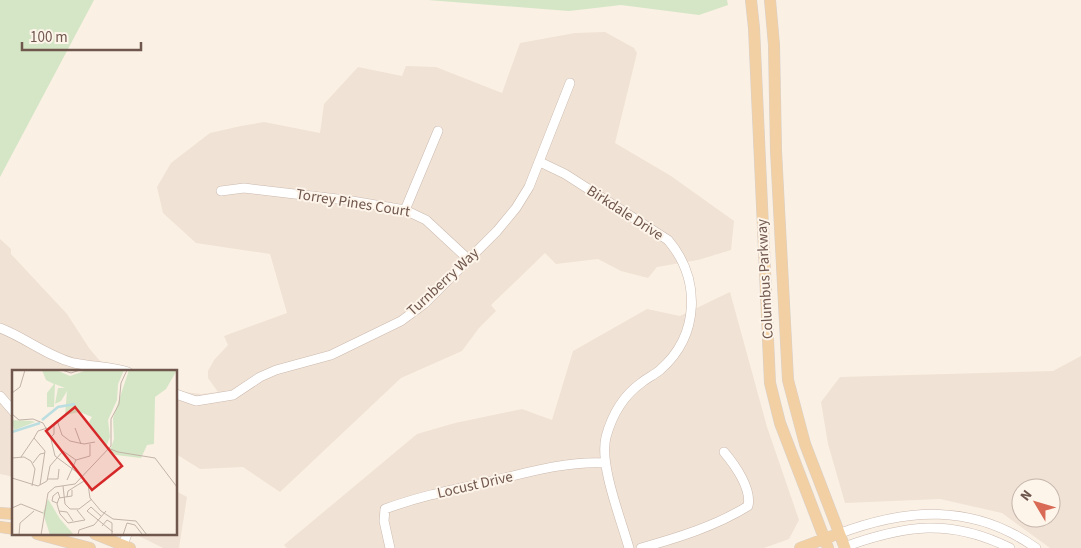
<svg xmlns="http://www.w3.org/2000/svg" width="1081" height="548" font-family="'Source Sans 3',sans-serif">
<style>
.residential{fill:#f0e2d4;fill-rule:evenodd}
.green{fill:#d4e6c5}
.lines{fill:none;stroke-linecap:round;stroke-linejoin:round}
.minor-casing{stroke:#ccbaaf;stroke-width:10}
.major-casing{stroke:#d7d0cd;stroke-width:12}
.minor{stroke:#fff;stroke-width:9}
.major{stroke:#f2d0a3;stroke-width:11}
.labels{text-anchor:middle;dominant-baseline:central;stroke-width:4;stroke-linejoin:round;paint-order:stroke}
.street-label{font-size:15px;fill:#70574d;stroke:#fdf4ea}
.inset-river{fill:none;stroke:#bbdee1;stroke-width:2.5}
.inset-road{fill:none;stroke:#c3b3a8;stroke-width:1}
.view{fill:#d62828;fill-opacity:0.15;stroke:#d62828;stroke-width:2.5}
.inset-edge{fill:none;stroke:#70574d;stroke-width:2.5}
</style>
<rect width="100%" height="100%" fill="#faf0e4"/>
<path class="residential" d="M605,32L634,48L637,53L615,143L671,176L734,221L731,250L698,260L657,267L648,278L621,271L598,259L556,264L545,253L491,305L496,311L479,328L462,351L401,378L280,492L243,467L200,469L176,454V391L201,394L218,392L208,378V371L214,360L228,345L224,336L287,313L270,254L196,243L163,213L157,187L171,163L210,133L241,126L264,122L320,133L324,104L358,67L402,76L406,66L436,67L502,93L520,43L575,33Z
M0,239L11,249V254L67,314L89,348L100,361L141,372H14V477L0,474Z
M730,292L767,427L799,520L789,539L764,548H287L284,545L417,434L455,423L522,409L552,420L573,351L647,309L680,316Z
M1081,356V548H1050L1002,513L940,499L845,503L828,444L821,402L840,377L1053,371ZM1021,488H1051V518H1021Z
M176,491L187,497L179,548H163L135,534H176Z"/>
<path class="green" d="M0,0H94L0,177Z
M428,0H727L728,5L699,15L621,5L569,11Z"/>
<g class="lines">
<defs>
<path id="minor" d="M540,162L565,174L668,240C701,279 700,335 660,370C654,375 647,378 641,383C623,396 612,415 606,437C599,465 621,519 629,548
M221,191L244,188L346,200L405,210L426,220L468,259
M405,210L438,131
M0,328C26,338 47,356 74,363C92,367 111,366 128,372
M176,394L196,401L233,395L260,377L276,370L331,355L401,321L424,304L497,231L516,208L529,187L570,83
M0,396L14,412
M838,534C907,508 973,503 1036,548
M844,547C905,525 950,518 1010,548
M122,548L127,534
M390,548L384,521L385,509C420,496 456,489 492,481C529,472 567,461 605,463
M641,548C677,538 716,526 748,506C752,489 735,465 724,452"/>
<path id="major" d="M751,0L754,28L770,383L780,423L828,548
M770,0L774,45L776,151L788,380L805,444L845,548
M0,513L14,514
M0,527L14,529
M37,534L90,548
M95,534L130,548
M800,548L832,536"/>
</defs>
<use href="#minor" class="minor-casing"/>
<use href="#major" class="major-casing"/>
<use href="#minor" class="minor"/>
<use href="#major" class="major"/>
</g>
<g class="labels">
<g class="street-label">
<text transform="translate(353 203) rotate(9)">Torrey Pines Court</text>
<text transform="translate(625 213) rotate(33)">Birkdale Drive</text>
<text transform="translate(765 279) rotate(-93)">Columbus Parkway</text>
<text transform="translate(443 282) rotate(-43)">Turnberry Way</text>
<text transform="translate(475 485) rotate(-13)">Locust Drive</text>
</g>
</g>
<g transform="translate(12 370)">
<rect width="165" height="165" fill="#faf0e4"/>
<path d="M30,0H44L58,6L75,0H112L106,14L105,30L96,50L98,67L94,77L79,56L77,52L80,47L68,42L53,45L55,21L49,31L43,34L46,18H53L43,14L42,37H35V23L42,14L34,10ZM117,0H165L154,19L143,27L142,74L135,75L129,88L104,85L98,81L102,69L101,48ZM0,50L20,51L23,52L2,60ZM36,129L48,149L62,165H38L31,143Z" fill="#d4e6c5"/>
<path class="inset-river" d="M30,50L46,37L63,34M0,62L28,53"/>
<path class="inset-road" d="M50,0L59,3L68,0M0,23L8,17L13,0M0,44L7,50L21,49L31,53L38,65L43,86L70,106M45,50L50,65L58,71L72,74L83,72M63,58L69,74M38,68L42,64V53L49,48M96,78L106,82L143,88L165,117M9,87L22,68M0,88L12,87L19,91L23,99L20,116M21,93L28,84L33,83M70,107L76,114L78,128L89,141L101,149L124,151L135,165M0,108L26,116L35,111L38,96L51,81L64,90M35,109H46L47,99M55,110L64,90L78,86V74M28,115L33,81L22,68L26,61L35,58M51,116L53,134L58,139H67L80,129M60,120V126L47,128L45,134L48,144L56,153L73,150L65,140M55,127L56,121L72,111M45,133L40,131L41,126L46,122L48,128M0,138L9,134L31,143M47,141L55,142L61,151M89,146L79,137L75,141L101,162M90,156L95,150L100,153V165M7,165L8,153L22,141M29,165L36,123L43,117L63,114L99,76V49L107,34L109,13L115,0M66,165L67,160L82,155L94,141M111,165L115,153L123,155L130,164"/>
<path class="view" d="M63,37L110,96L80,120L34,61Z"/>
<rect width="165" height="165" class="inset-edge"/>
</g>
<g transform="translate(1036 503) rotate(308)"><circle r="24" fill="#fdf4ea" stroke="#c5b5ab"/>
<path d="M0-4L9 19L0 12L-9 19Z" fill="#d86a56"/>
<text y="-8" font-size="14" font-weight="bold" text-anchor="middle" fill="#70574d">N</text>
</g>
<path d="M22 42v8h119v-8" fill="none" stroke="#70574d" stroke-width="2.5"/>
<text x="30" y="42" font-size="15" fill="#70574d" stroke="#fdf4ea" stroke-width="4" paint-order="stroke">100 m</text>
</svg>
